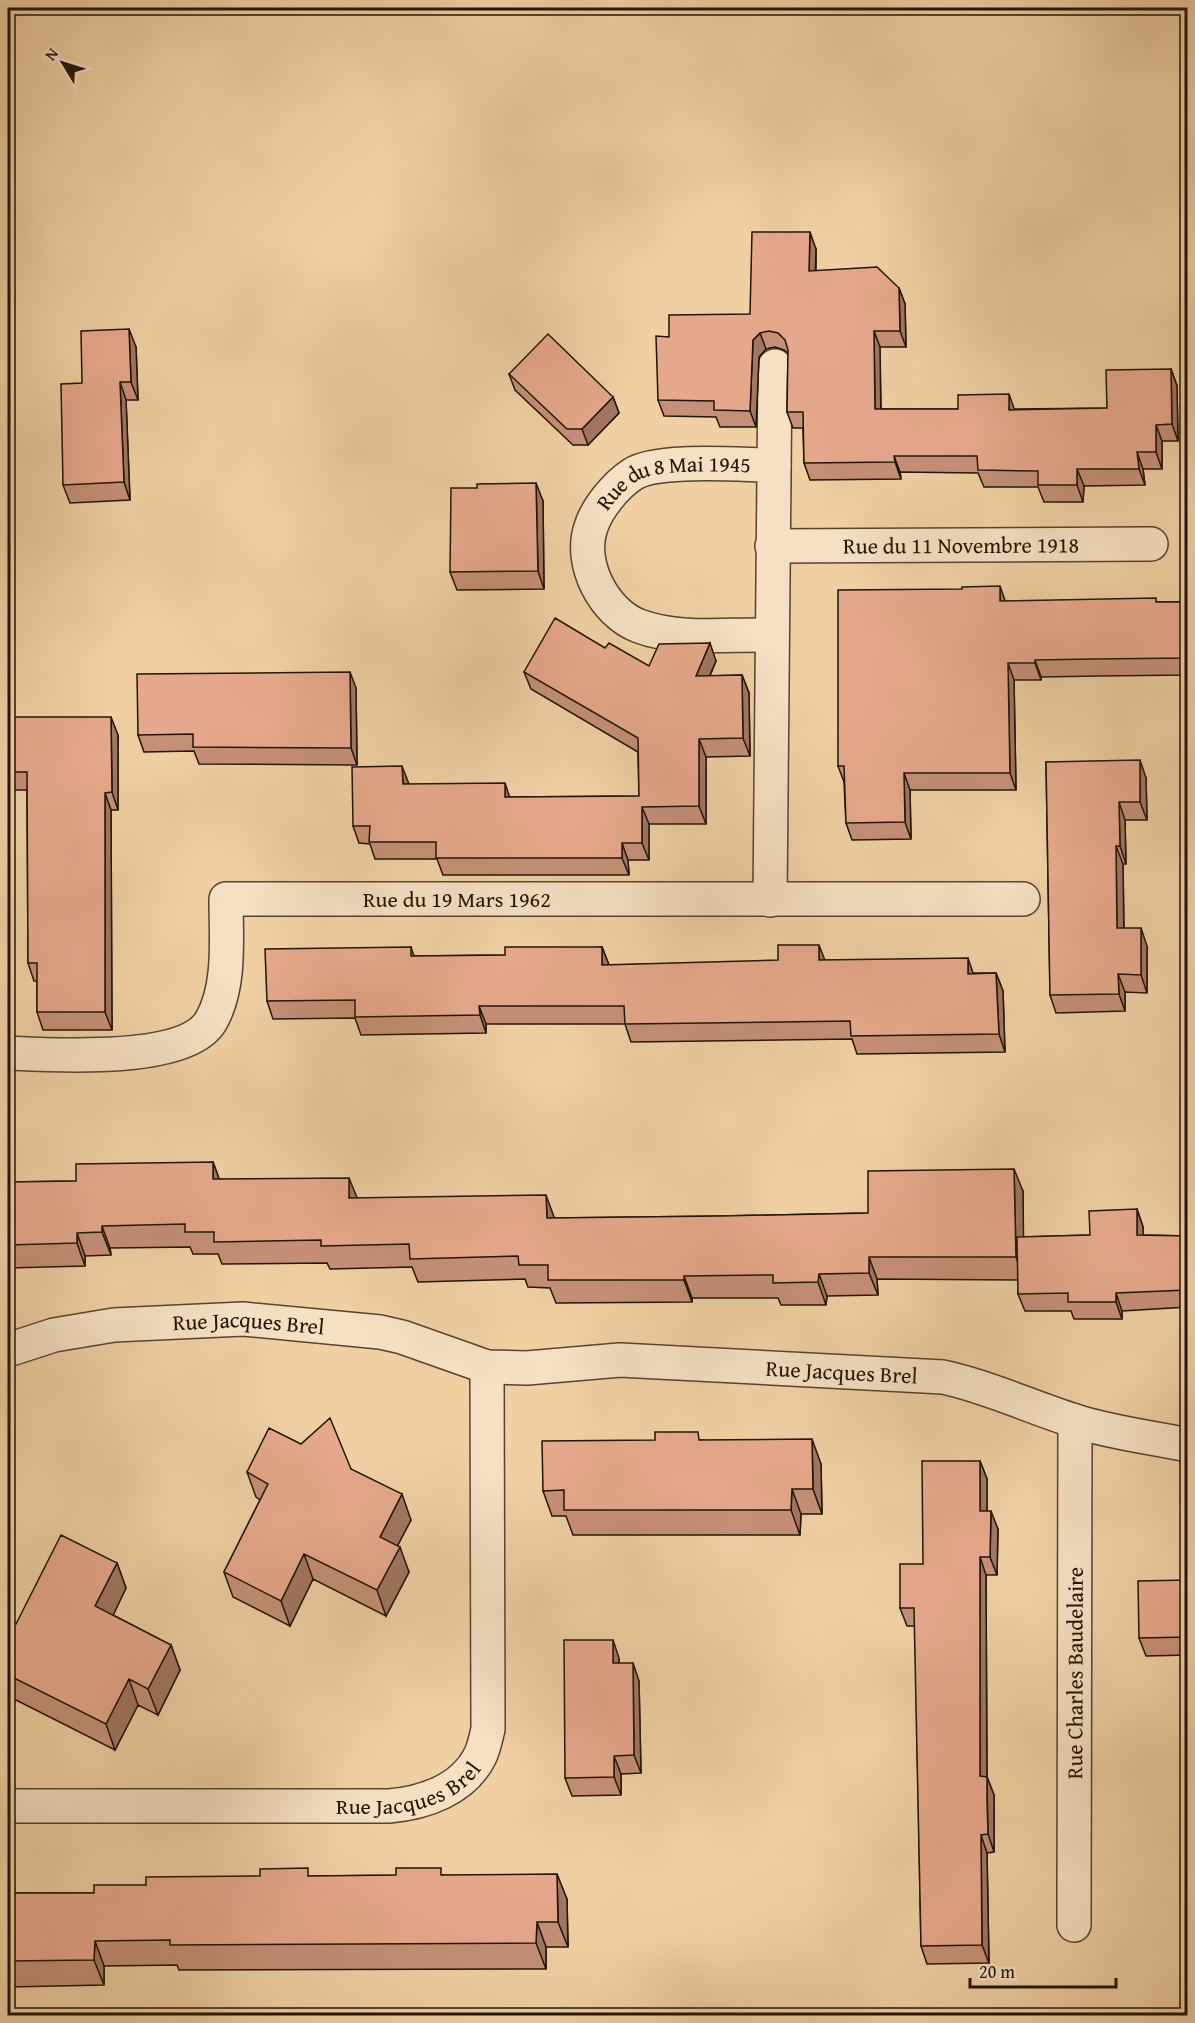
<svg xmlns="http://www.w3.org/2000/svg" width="1195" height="2023" font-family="'Gentium Book Plus',serif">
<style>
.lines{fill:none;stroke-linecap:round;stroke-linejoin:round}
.minor-casing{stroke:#54442e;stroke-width:36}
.minor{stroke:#f5e0c3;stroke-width:33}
.wall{fill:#c69078;stroke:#201507;stroke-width:1.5}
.shaded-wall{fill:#a17662;stroke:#201507;stroke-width:1.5}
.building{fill:#e6a88c;stroke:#201507;stroke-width:1.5}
.labels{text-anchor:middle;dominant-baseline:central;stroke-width:4.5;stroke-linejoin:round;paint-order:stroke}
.street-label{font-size:22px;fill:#201507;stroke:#f5e0c3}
</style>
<rect width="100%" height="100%" fill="#f0d0a3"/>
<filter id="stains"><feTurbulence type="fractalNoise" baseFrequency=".00333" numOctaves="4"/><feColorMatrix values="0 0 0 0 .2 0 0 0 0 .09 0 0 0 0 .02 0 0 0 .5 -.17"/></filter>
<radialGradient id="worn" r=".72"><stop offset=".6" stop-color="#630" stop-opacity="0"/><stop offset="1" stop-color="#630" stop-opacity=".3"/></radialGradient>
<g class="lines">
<defs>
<g id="minor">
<path id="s1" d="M772,546L1151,544"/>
<path id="s2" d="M771,635C729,634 678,641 639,626C604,613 578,563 591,527C597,508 616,485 633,474C658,458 742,465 774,465"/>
<path d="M770,900L775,366"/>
<path id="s3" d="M8,1053C52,1055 186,1064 211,1021C231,986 226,938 226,899H1023"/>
<path id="s4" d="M8,1350L54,1335L114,1325L243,1319L380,1332L402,1337L487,1367L527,1368L620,1360L943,1377C989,1387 1030,1407 1075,1421C1112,1433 1150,1437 1188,1445"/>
<path id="s5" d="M8,1806H389C424,1803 463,1790 480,1756C484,1748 486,1738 488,1729L487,1367"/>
<path id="s6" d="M1074,1925L1075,1421"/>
</g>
</defs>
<use href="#minor" class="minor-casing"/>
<use href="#minor" class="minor"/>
</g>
<path class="wall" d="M816,249V271L899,288L905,304L906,347H880L881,409H1014L1107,408L1171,369L1177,386L1178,441H1162V469H1143L1145,485L1084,486L1083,502H1044L1038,487H984L978,473L900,472L901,479L810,480L804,463L803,428H793L787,412L788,353L784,350L775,347L766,349L759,357L756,427H720L716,417L664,416L658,400L669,337L750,314Z
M136,347L138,400H126L130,500L70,503L63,485L82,383Z
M509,374L613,397L619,413L588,445H573L515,390Z
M543,501L544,589L457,590L450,572Z
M1005,601L1188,602V675L1099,676L1041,677V680H1014L1016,790H910L911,839L852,840L846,823L844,782L838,766Z
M605,648L649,666L716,661L710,676L742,675L749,693L750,756L706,757V824H649V860H628L629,875H443L437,859H375L370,844L359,843L353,826L408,784L510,797L639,796L638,752L531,689L524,672Z
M356,688L357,765L199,764L194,751L144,752L138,735Z
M8,717L118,735V810H111L112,1030H43L37,1012V981H34L28,963L27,790H11L8,780Z
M1046,762L1146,778L1147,820H1125L1126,864H1123L1124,928L1147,946V993L1125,992V1011L1056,1013L1050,995Z
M411,947L414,956L505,955L602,947L609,965L825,960L974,973H996L1003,991L1005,1052L857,1054L852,1039L631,1042L625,1024H486V1033L361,1035L355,1018L273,1019L267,1001Z
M213,1162L219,1179L357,1198L554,1218L721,1216L868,1213L1023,1191V1237L1090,1235L1137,1209L1143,1227V1235L1188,1236V1307L1122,1311V1319H1074L1071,1311H1025L1018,1294V1280L877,1279L878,1295L827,1296L826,1305H781L778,1298H692V1302L556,1303L550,1288L528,1287L525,1279L418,1282L412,1267L330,1269L327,1263L222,1264L218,1254H193L190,1247L110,1248L111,1255L85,1256V1266L8,1268V1182L76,1181Z
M701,1440L821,1464L822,1514H801L800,1535H573L566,1516H552L543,1491Z
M980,1461L987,1479V1511L998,1529L997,1575H986L987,1777L994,1795V1852L987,1853L989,1963L927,1964L921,1946L915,1626H907L900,1608L923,1564Z
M351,1469L411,1520L397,1546L409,1572L386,1616L313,1579L290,1626L233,1597L224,1572L260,1500L256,1497L247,1472Z
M117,1563L126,1588L113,1615L171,1645L180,1670L158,1715L138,1705L115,1750L8,1696V1620L16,1624Z
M1188,1580V1655L1146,1656L1139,1638Z
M619,1658V1663L639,1681L641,1773L621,1774V1795L572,1796L565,1778Z
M444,1875L567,1899L568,1947H546V1969L179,1970L177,1965L104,1966V1985L8,1987V1893H94L146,1885L311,1876Z"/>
<path class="shaded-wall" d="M810,232L816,249L815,287L809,271Z
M899,288L905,304L906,347L900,331Z
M129,329L136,347L138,400L131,382Z
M874,331L880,347L881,426L875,409Z
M760,333L766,349L759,357L756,427L750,411L753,340Z
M1171,369L1177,386L1178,441L1172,424Z
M120,382L126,400L130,500L124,482Z
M1009,394L1015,411L1009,410Z
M613,397L619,413L588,445L582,429Z
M1156,425L1162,441V469L1156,452Z
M1137,452L1143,469L1145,485L1139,469Z
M894,456L900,472L901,479L895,462Z
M1077,469L1084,486L1083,502L1077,485Z
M536,483L543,501L544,589L538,571Z
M1000,586L1006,603L1000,601Z
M710,643L716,661L702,693L696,676Z
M1035,660L1041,677V680L1035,663Z
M1008,663L1014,680L1016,790L1010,773Z
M350,672L356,688L357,765L351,748Z
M742,675L749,693L750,756L743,738Z
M111,717L118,735V810L112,792Z
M699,739L706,757V824L699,806Z
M1140,760L1146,778L1147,820L1140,802Z
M402,766L409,784H403Z
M904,773L910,790L911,839L905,822Z
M505,783L511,801L505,797Z
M105,793L111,810L112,1030L105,1012Z
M1119,802L1125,820L1126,864L1120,846Z
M642,807L649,824V860L642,843Z
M622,843L628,860L629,875L622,858Z
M1116,846L1123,864L1124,946L1117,928Z
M1141,928L1147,946V993L1141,975Z
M819,945L826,963L819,960Z
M602,947L609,965H602Z
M968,958L974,976L968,974Z
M996,973L1003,991L1005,1052L999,1034Z
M1118,974L1125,992V1011L1119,994Z
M479,1006L486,1024V1033L480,1015Z
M213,1162L221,1184L213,1179Z
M1014,1169L1023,1191L1024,1280L1016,1257Z
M349,1178L358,1200L349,1198Z
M546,1195L554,1217L555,1241L547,1218Z
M1137,1209L1143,1227L1144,1252L1137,1235Z
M102,1226L110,1248L111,1255L102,1232Z
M77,1233L85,1256V1266L77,1243Z
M869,1257L877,1279L878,1295L869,1273Z
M819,1274L827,1296L826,1305L818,1282Z
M684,1276L692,1298V1302L684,1280Z
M1116,1293L1122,1311V1319L1116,1302Z
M812,1439L821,1464L822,1514L813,1489Z
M980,1461L987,1479V1529L980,1511Z
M792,1489L801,1514L800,1535L791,1510Z
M402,1494L411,1520L389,1562L380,1537Z
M991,1511L998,1529L997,1575L990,1557Z
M400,1547L409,1572L386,1616L377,1590Z
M304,1554L313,1579L290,1626L281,1601Z
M980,1557L986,1575L987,1794L980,1776Z
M117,1563L126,1588L105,1632L95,1606Z
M613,1640L619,1658V1681L613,1663Z
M171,1645L180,1670L158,1715L148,1689Z
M633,1663L639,1681L641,1773L634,1755Z
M129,1679L138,1705L115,1750L106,1724Z
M614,1756L621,1774V1795L614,1777Z
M987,1777L994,1795V1852L988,1834Z
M981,1835L987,1853L989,1963L982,1945Z
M557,1874L567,1899L568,1947L558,1922Z
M537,1922L546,1947V1969L536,1943Z
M95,1941L104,1966V1985L94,1960Z"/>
<path class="building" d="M752,232H810L809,271L877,267L899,288L900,331H874L875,409H958V395L1009,394V410L1107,408L1106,370L1171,369L1172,424L1156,425V452H1137L1139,469H1077V485H1038V471L978,470L977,456H894L895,462L804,463L803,412H787L788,350L785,340L778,333L769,331L760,333L753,340L750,411L714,410V401L658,400L656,336L669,337V315L750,314Z
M129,329L131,382H120L124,482L63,485L61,384L82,383L81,331Z
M548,334L613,397L582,429H567L509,374Z
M536,483L538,571L450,572L451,488H477V484Z
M1000,586V601L1156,598V602H1188V658L1093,659L1035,660V663H1008L1010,773H904L905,822L846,823L844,766H838V590L962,589V587Z
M555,618L605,648L609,643L649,666L659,644L710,643L696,676L742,675L743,738L699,739V806L642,807V843H622V858H436V842H369L370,826H353L352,767L402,766L403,784L505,783V797L639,796L638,738L524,672Z
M350,672L351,748L193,747V734L138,735L137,674Z
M8,717H111L112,792L105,793V1012H37V963H28L27,772H8Z
M1140,760V802H1119L1120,846H1116L1117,928H1141V975L1118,974L1119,994L1050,995L1046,762Z
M778,945H819V960L968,958V974L996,973L999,1034L851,1036L850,1021L625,1024L624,1006H479L480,1015L355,1017V1000L267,1001L265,949L411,947V956L505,955V947H602V965L778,960Z
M213,1162V1179L349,1178V1198L546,1195L547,1218L721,1216L868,1213V1171L1014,1169L1016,1257H869V1273L819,1274L818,1282L773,1283V1275L684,1276V1280H548V1265H519L518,1256L410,1259L409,1244L321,1246V1240L214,1242V1232H185V1224L102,1226V1232L77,1233V1243L8,1245V1182L76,1181V1164Z
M1137,1209V1235L1188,1236V1290L1116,1293V1302H1068V1293L1018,1294L1017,1237L1090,1235L1089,1211Z
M330,1418L351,1469L402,1494L380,1537L400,1547L377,1590L304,1554L281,1601L224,1572L268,1484L247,1472L269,1428L301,1444Z
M655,1432H698L699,1440L812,1439L813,1489H792L791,1510H564V1490L543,1491L542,1441L655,1440Z
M922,1461H980V1511H991L990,1557H980V1776L987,1777V1801L988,1834L981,1835L982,1945L921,1946L914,1608H900V1564H923Z
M61,1535L117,1563L95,1606L171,1645L148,1689L129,1679L106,1724L8,1675V1620L16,1624Z
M1188,1580V1637L1139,1638L1138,1581Z
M564,1640H613V1663H633L634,1755L614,1756V1777L565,1778Z
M308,1868V1876L396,1875V1868H441V1875L557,1874L558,1922H537L536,1943L170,1945V1940L95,1941L94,1960L8,1961V1893H94V1885H146V1877L260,1876V1869Z"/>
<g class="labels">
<g class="street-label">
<text stroke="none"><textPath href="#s2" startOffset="358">Rue du 8 Mai 1945</textPath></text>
<text stroke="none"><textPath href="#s1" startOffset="189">Rue du 11 Novembre 1918</textPath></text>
<text stroke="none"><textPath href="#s3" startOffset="567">Rue du 19 Mars 1962</textPath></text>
<text stroke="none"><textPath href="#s4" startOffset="244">Rue Jacques Brel</textPath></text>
<text stroke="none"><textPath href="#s4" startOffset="844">Rue Jacques Brel</textPath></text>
<text stroke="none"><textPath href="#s6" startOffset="252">Rue Charles Baudelaire</textPath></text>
<text stroke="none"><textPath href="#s5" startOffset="404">Rue Jacques Brel</textPath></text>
</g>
</g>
<rect width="1195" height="2023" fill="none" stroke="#f0d0a3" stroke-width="30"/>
<rect x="9" y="9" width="1177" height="2005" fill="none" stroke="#201507" stroke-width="3"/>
<rect x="15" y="15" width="1165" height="1993" fill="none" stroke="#201507" stroke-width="1.5"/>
<g transform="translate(63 63) rotate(308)" stroke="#f5e0c3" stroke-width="4.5" paint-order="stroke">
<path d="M0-4.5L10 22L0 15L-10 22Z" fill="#201507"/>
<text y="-9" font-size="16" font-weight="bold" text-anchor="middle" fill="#201507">N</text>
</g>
<path d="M970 1978v9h146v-9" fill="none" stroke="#201507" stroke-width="3"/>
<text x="979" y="1978" font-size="18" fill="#201507" stroke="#f5e0c3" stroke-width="4.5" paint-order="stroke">20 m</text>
<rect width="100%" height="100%" filter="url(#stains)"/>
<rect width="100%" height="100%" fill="url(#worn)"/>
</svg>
